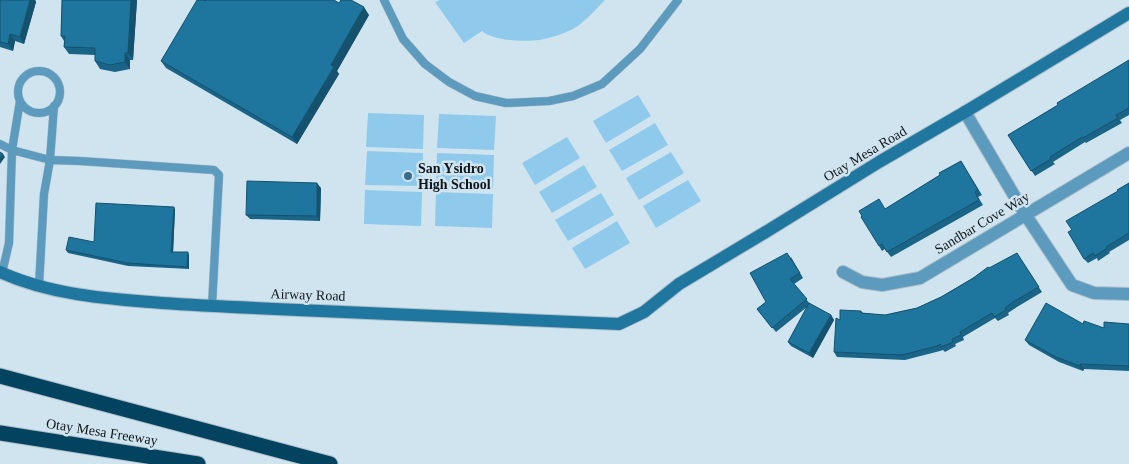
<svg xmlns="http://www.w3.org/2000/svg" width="1129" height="464" font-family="Georgia,serif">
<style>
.garden{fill:#8fcaec}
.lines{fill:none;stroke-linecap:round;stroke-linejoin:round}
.lane-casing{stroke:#adbfc9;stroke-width:9}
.street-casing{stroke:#adbfc9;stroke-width:14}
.secondary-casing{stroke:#adbfc9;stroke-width:14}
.highway-casing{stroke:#adbfc9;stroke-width:17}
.lane{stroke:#5c9bbe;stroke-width:8}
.street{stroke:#5c9bbe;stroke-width:12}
.secondary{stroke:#1f779f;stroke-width:12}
.highway{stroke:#03435f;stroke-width:15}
.wall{fill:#1a6587}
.shaded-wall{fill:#15526e}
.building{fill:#1e759d;stroke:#15526e}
.poi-dot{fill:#386d89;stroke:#d0e4f0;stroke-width:2}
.labels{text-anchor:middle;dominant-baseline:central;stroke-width:5;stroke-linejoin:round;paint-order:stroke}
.street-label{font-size:14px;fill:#0f161a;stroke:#d0e4f0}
.poi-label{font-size:14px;font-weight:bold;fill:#0f161a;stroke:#d0e4f0;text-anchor:start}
</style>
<rect width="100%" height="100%" fill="#d0e4f0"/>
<path class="garden" d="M440,0H605C596,9 584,23 573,29C563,34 550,38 539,40C525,42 493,41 482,31L464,43L435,2Z
M638,95L651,116L606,143L593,121Z
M368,113L424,115L423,149L366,147Z
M439,114L496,116L494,150L437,148Z
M655,123L668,145L622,171L609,150Z
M567,137L580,158L535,185L522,163Z
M367,151L423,153L422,186L365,185Z
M671,152L684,173L639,200L626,178Z
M437,153L494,155L493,189L436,187Z
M584,165L597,187L552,213L539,192Z
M688,180L701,201L656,228L643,206Z
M365,190L422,192L421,226L364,224Z
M436,192L493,194L492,228L435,226Z
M601,193L614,215L568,241L555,220Z
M617,221L630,243L585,269L572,248Z"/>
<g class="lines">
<defs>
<path id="lane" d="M384,0L403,39L425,64L449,82L475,96L506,103L549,101L573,96L602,84L640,49L678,0
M18 92a21 21 0 1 1 42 0a21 21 0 1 1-42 0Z
M0,144L12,150L50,160L80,161L214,170L219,175L212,306
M2,273L9,243L12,150L20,101
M39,286L44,194L50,160L54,106"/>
<path id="street" d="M965,112L1025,214L1072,285L1094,293L1129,294
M843,272L862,282L882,285L920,278L1129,153"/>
<path id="secondary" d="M0,272C50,295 108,299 162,303C208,306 253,308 298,310C405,314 512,319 619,324L644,312L679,284L764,233L879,162L965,112L1129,13"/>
<path id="highway" d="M0,376L330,464
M0,433L198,464"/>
</defs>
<use href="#lane" class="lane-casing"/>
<use href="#street" class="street-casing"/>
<use href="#secondary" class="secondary-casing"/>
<use href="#highway" class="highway-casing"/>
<use href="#lane" class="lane"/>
<use href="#street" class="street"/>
<use href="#secondary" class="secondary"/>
<use href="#highway" class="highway"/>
</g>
<path class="wall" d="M0,0H35L36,2L24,44L15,41L13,51L0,47Z
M62,0H137L133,60H130V69L115,72L100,69L95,61V55L69,54L64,47V41L61,36Z
M205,1L339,3L369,15L337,71L339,74L297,144L166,68L161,61Z
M1129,60V115L1120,120L1122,123L1086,143L1085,142L1053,162L1055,164L1035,176L1008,135L1058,105Z
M961,161L982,195L978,197L983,205L891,257L885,249L882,251L879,246L885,209L940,175Z
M1129,183V240L1109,252L1110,253L1098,261L1097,258L1088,263L1084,259L1072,230L1118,191Z
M321,188L320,221L250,219L246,215Z
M175,209L173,252L189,255V269L128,266L68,253L66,250L94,242Z
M791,257L803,278L794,284L810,304L831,315L834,320L813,358L791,346L788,342L807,307L776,332L757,309L766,302Z
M1020,258L1042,292L1017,307L1008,313L1009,315L998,321L995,318L963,337L964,340L955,344L956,346L945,352L943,350L940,351L905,360L837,357L834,352L840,320L861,311L863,313L885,315L917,308L941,297L989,268Z
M1083,324L1104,328L1129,324V371L1084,369L1083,371L1059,362L1029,345L1025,340Z"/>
<path class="shaded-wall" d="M30,0H35L36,2L24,44L20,37Z
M131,0H137L133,60L128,53Z
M364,7L369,15L337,71L339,74L297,144L292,137L331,65Z
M10,34L15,41L13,51L8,44Z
M125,53L130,60V69L125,62Z
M3,154L5,157L0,164V159Z
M317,183L321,188L320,221L317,216Z
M174,207L175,209L173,254L171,252Z
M188,252L189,255V269L187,267Z
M831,315L834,320L813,358L809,353Z
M1080,364L1084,369L1083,371L1080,366Z"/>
<path class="building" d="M0,0H30L20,37L10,34L8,44L0,42Z
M62,0H131L128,53H125V62L110,65L95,61V48L64,47L65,36H61Z
M197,0H204L205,1L206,0H334L339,3L341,0H351L364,7L331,65L334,67L292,137L161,61Z
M1129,60V108L1116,115L1118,118L1083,138L1082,137L1050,157L1051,159L1031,171L1008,135L1058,105L1057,103Z
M0,152L3,154L0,159Z
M961,161L978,190L975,192L979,200L887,252L882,244L879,246L861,217L862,216L859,211L879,199L885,209L940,175L939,173Z
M247,181L317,183V216L246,215Z
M1129,183V233L1106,247L1107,248L1095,256L1093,253L1084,259L1068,232L1072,230L1066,221L1118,191L1117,190Z
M96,203L174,207L171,252H188L187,267L127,263L66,250L69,237L94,242Z
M787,253L800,273L790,279L807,299L772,328L757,309L766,302L750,273Z
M1017,253L1039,287L1013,302L1005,308L1006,310L994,317L992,313L960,332L961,335L952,339L953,342L941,347L940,344L937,346L902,355L834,352L836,318L840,320V310L861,311V313L885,315L917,308L941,297L972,279L988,267L989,268Z
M809,303L831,315L809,353L788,342Z
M1046,303L1083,324L1084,321L1104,328V322L1129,324V368L1128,366L1080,364V366L1056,357L1025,340Z"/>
<circle class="poi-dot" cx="408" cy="176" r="5"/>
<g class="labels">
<g class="street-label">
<text transform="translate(865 154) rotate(-31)">Otay Mesa Road</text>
<text transform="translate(982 223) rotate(-31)">Sandbar Cove Way</text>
<text transform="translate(308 295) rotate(2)">Airway Road</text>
<text transform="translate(102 432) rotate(9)">Otay Mesa Freeway</text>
</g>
<g class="poi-label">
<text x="418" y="168">San Ysidro<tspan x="418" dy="16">High School</tspan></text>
</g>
</g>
</svg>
